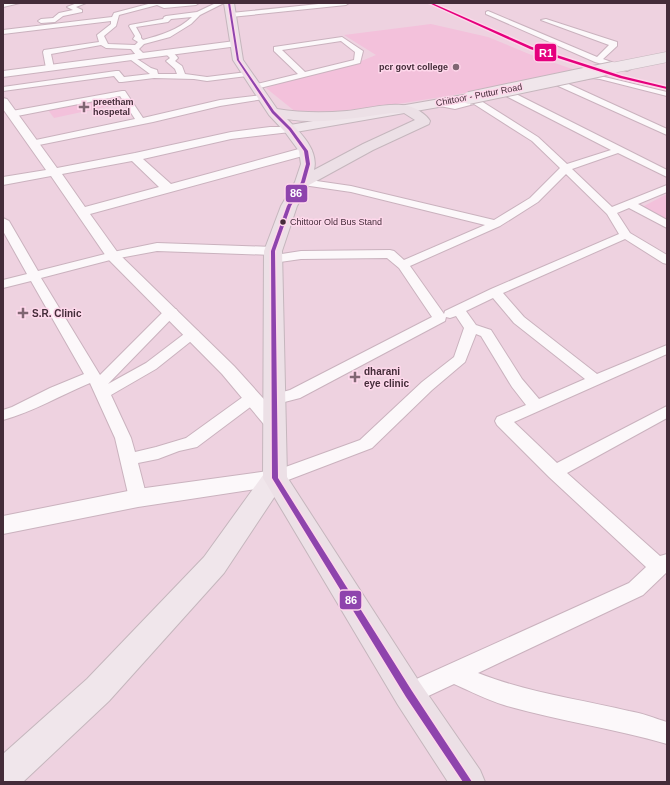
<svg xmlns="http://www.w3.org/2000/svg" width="670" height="785" font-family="Arial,sans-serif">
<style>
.built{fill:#f3c1db}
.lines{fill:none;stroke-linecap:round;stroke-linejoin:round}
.minor-casing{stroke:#cab2be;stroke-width:2}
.tertiary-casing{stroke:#cab2be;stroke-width:2}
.primary-casing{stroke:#c5b6bd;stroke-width:2}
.trunk-casing{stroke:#c5b6bd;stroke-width:2}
.minor{fill:#fcf8fa;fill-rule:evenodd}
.tertiary{fill:#fcf8fa;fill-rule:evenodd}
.primary{fill:#f0e6eb;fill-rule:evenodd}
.trunk{fill:#ece0e6;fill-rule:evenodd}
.primary-bridge-far1-casing{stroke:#c5b6bd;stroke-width:11;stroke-linecap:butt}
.primary-bridge-casing{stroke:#c5b6bd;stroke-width:14;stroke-linecap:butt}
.primary-bridge-far1{stroke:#f0e6eb;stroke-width:10}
.primary-bridge{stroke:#f0e6eb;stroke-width:12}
.bus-1-casing{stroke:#fed8eb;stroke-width:3}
.bus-1{fill:#8e44ad;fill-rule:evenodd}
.rail-1-casing{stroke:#fed8eb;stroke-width:3}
.rail-1{fill:#e5007d;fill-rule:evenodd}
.poi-dot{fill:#806673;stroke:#fed8eb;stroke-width:1.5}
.bus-dot{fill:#442c39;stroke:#fed8eb;stroke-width:1.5}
.labels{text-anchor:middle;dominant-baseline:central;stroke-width:3;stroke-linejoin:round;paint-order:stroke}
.far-poi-label{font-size:9px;font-weight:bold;fill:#442c39;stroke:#fed8eb;text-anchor:end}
.far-street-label{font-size:9px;fill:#442c39;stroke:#fed8eb}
.bus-label{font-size:9px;fill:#442c39;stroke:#fed8eb;text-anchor:start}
.poi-label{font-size:10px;font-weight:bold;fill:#442c39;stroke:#fed8eb;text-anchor:start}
.line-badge{stroke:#fed8eb;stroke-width:1.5}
.badge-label{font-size:11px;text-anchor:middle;font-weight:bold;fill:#fff}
</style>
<rect width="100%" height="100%" fill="#eed2e0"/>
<path class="built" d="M431,24L488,37L529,54L578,71L454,95L366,109L330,116L297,113L266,88L281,83L354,64L376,55L344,35Z
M113,97L119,104L54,118L48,110Z
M667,194V221L642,207Z"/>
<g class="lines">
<defs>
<path id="minor" d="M3,3H20L3,7Z
M77,3H86L76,7L82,10V12L63,16L55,22L41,23L38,21L41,19L53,18L59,13L73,10L67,7Z
M152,3H199L196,5L164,8L157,5L119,15L116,26L104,36L108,44L135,45L138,42L133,39L135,36L129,26L130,25L163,19L164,17L166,16L197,12L216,3H224L200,15L191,24L170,37L144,44L139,49L143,53L142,55H136L131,49L106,48L101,45L51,54L54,68L50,70L46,68L43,52L44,50L99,42L97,35L111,24V21L3,34V30L112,17L114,13ZM192,17C178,30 161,35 143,40L141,38V36L136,27L168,22L171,19Z
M328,3H349L346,5L231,17L228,15L231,13Z
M488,11L597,57L609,45L541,20L546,19L617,42V46L603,59L631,69L627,71L595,62L486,14V12Z
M342,37L363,51L360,63L256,89L252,87L253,85L298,74L274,51V47ZM341,41L355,52L354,60L305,72L282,50Z
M166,51H172L178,58L175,61L182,66L185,74L207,77L247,72L251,74L247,76L207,81L194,79L154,78L122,82H119L114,76L3,91V87L116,71H119L124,77L150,74L127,57L131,55L151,68L157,70L158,74H177L175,69L166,61L170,58L165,53Z
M592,74L667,92V96L600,79L592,78L581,80L577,78L578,76Z
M556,81H562L667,129V135L556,85Z
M122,91H125L143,118L220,100L263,95L267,97L263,99L220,106L153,122L34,146L31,145L29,143L31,141L135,119L120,96L12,117L8,114L12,111Z
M506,92H512L667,170V177L618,153L572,169L612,207L667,185V192L638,204L667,220V228L629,208L617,213L630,233L667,255V264L663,263L625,239L503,293L524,317L597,374L667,345V354L514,422L557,463L667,406V418L567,473L660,556L667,554V572L643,595L478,673C526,692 578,699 629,711C642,713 654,718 667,722V744C613,728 558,721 504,705C487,700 470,691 454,684L409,705L401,702L398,694L401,686L629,583L646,567L549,477L497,425L495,421L497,417L526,405L512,387L481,336L476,334L465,362L432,390L372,448L275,485L269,483L267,478L269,473L360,440L422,382L454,357L464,328L456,316L450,318L446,317L445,321L300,398L273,405L268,404L265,400L268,396L290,390L432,317L399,268L387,258L301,259L273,263L269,262L267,259L269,256L301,251L390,250L394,251L404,260L485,225L351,192L303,185L298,182L303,179L351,186L494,220L530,198L560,168L532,141L474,104L455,109L435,105L434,103L435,101L455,103L475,98L478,99L538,137L567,164L611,150L506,96L505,94ZM566,174L607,214L619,234L491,289L445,311L444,314L410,266L500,226L538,202ZM493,298L514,323L585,379L539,399L522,379L491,330L476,325L466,311Z
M3,218L9,221L38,271L113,252L157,243L273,247L277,248L279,251L277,254L273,255L157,251L114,259L41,278L100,375L166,309H176L178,312L108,384L146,363L188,331L193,330L198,331L200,334L156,369L111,395L131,438L135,452L156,447L186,438L247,394L252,393L257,394L260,398L257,402L197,447L179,451L158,459L138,463L147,498L144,503L138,505L132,503L129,498L115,438L90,383C61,395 33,412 3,420V410L12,407L50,388L84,374L31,281L3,288V280L27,274L3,231Z"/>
<path id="tertiary" d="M235,41L240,44L238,46L3,77V71Z
M3,98L7,99L57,168L135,153L231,132L270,127H294L296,129L294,131L290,132L231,139L143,159L171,184L306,147L310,148L312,151L310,154L90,214L118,253L234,366L281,418L284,423L281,428L274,430L267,428L222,374L108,259L51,176L3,185V177L46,170L3,109ZM132,161L159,187L85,207L62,174Z
M275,470L283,472L286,478L283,484L275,486L138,507L3,534V516L138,489Z"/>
<path id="primary" d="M469,94L473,95L475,98L473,101L290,133L285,132L283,129L285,126L290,125Z
M275,468L284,471L287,478L224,573L109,701L23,782H3V754L87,679L204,557L266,471Z"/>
<path id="trunk" d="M224,3H234L243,60L277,109C301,113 324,113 347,111C367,109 389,102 408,106C415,107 427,115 430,121L429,124L373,150L309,185L297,206L282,251L287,477L420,683L480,770L485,782H448L398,705L263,478L264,251L281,206L295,182L301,164L299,151L285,132L269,115L233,60ZM392,113H404L415,120L363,144L314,170C319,150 300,132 287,119C321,125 358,117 392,113Z"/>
</defs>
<use href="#minor" class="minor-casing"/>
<use href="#tertiary" class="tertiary-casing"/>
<use href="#primary" class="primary-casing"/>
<use href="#trunk" class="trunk-casing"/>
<use href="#minor" class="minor"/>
<use href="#tertiary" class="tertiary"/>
<use href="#primary" class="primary"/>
<use href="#trunk" class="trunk"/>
<defs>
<path id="primary-bridge-far1" d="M607,69L667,57"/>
<path id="primary-bridge" d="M469,98L612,68"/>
</defs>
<use href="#primary-bridge-far1" class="primary-bridge-far1-casing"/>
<use href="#primary-bridge" class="primary-bridge-casing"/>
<use href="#primary-bridge-far1" class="primary-bridge-far1"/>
<use href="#primary-bridge" class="primary-bridge"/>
<defs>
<path id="bus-1" d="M228,3H230L239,60L274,111L291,128L308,151L310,164L305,182L291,206L275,251L278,478L412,691L472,782H463L406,697L272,478L271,251L287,206L301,182L306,164L304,151L289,130L272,113L237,60Z"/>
</defs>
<use href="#bus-1" class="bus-1-casing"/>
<use href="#bus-1" class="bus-1"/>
<defs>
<path id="rail-1" d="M429,3H432L532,47L622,76L667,87V89L620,78L530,49Z"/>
</defs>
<use href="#rail-1" class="rail-1-casing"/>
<use href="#rail-1" class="rail-1"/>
</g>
<g class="poi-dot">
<circle cx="456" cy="67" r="4"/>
<path d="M82 101h4v4h4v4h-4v4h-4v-4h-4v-4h4z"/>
<path d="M21 307h4v4h4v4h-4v4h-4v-4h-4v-4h4z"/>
<path d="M353 371h4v4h4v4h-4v4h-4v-4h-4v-4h4z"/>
</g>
<circle class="bus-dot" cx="283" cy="222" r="3.5"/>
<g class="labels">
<g class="far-poi-label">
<text x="448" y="67">pcr govt college</text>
<text x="93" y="102" text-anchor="start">preetham<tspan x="93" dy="10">hospetal</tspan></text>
</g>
<g class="far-street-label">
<text transform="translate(479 95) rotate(-11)">Chittoor - Puttur Road</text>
</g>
<g class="bus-label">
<text x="290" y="222">Chittoor Old Bus Stand</text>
</g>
<g class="poi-label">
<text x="32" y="313">S.R. Clinic</text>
<text x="364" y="371">dharani<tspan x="364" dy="12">eye clinic</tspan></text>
</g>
</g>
<g class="line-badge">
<rect x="534" y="43" width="23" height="19" rx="4" fill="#e5007d"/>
<rect x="285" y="184" width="23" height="19" rx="4" fill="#8e44ad"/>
<rect x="339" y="590" width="23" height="20" rx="4" fill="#8e44ad"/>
</g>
<g class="badge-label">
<text x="546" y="57">R1</text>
<text x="296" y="197">86</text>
<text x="351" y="604">86</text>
</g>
<rect width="670" height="785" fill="none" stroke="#442c39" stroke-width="8"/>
</svg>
